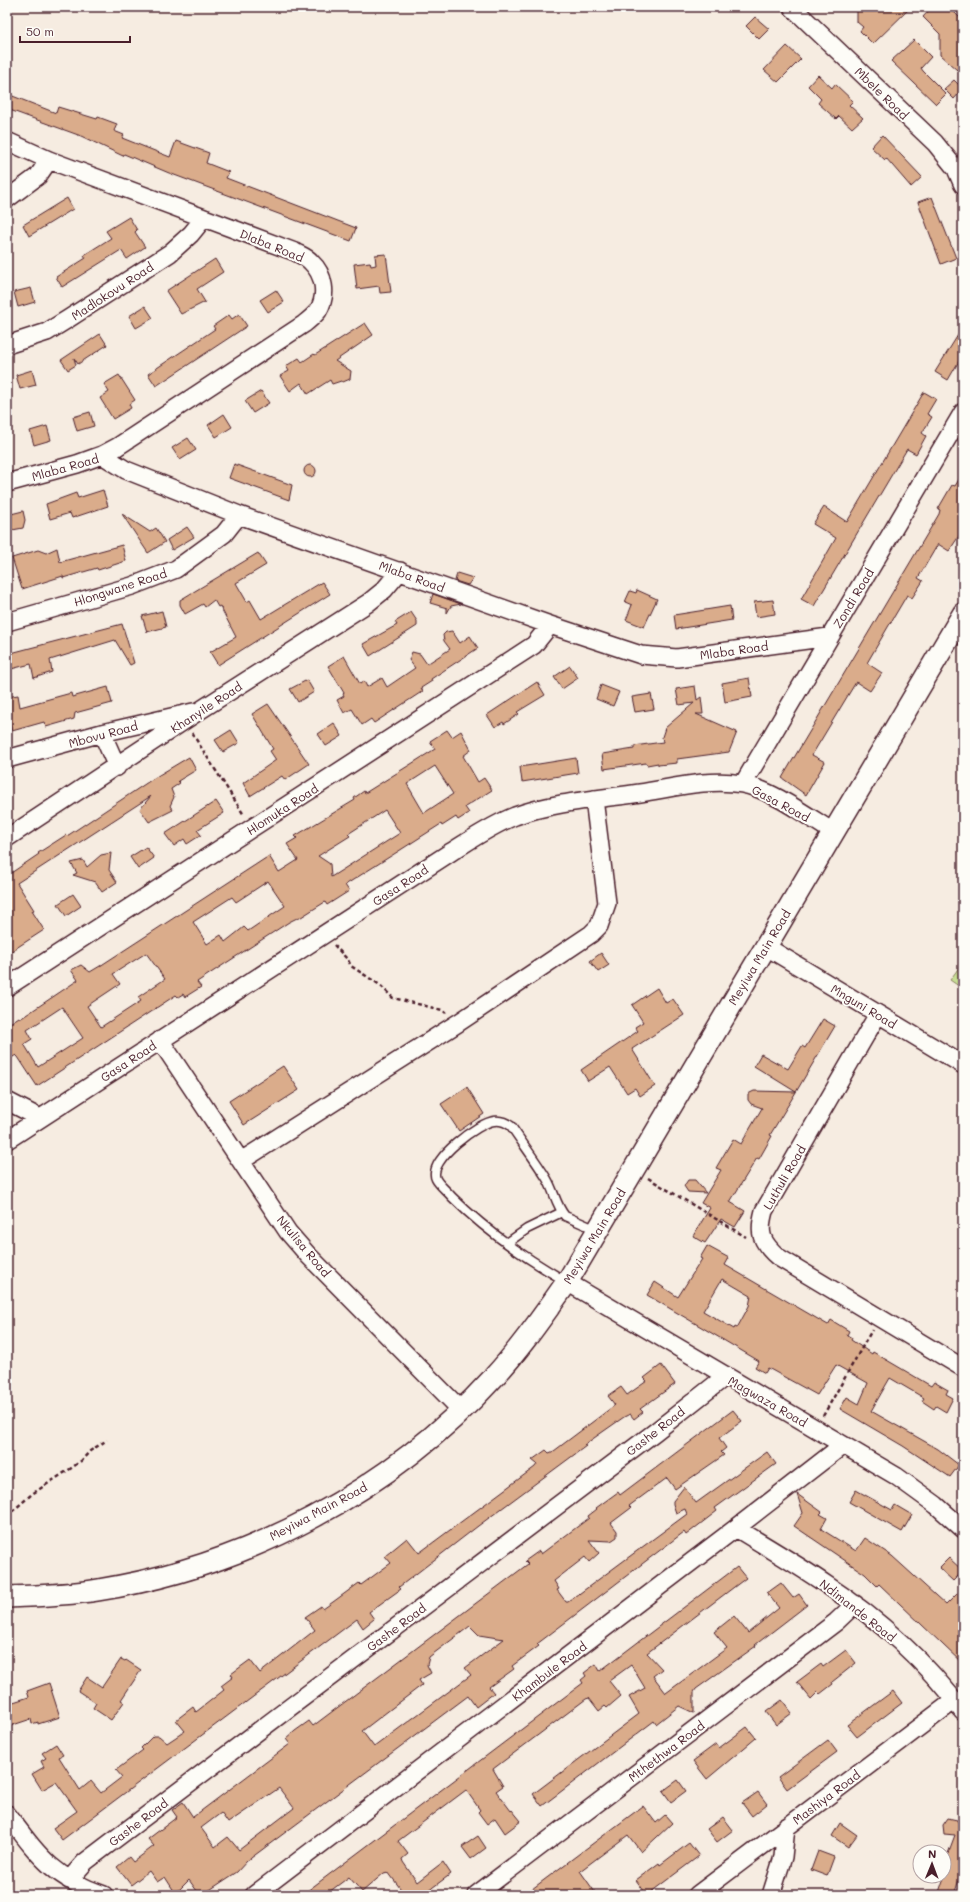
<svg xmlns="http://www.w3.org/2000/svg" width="970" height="1902" font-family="Mali,sans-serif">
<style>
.green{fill:#c7dd93;stroke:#887e5f}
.building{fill:#daac8b;stroke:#4a1f2b;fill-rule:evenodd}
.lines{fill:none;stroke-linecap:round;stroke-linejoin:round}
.service-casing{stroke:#4a1f2b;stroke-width:11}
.minor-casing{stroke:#4a1f2b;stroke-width:20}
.tertiary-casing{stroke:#4a1f2b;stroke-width:24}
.path{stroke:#4a1f2b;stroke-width:2.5;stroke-dasharray:4 3;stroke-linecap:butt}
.service{stroke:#fdfcf7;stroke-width:8}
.minor{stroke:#fdfcf7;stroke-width:17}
.tertiary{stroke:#fdfcf7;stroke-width:21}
.labels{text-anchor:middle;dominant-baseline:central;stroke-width:4;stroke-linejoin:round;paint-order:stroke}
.street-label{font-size:12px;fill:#4a1f2b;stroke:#fdfcf7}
</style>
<rect width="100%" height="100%" fill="#f6ece1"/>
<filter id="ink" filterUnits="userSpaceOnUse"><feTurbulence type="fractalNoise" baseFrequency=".025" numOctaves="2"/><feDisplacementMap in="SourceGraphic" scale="8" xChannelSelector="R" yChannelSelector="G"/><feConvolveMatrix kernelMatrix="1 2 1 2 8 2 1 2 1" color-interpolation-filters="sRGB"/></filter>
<g filter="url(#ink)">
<path class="green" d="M963,962V989L950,980Z"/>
<path class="building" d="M857,7H911L873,44L860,31L863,27L857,22Z
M932,7H949L963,21V63L957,70L940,55V34L923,17Z
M755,17L769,29L759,39L746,26Z
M914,40L931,57L921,68L923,71L946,94L936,104L891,61Z
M787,46L801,59L778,82L764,70Z
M818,75L832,88L835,84L853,101L849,105L863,118L852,128L839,116L836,119L818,103L821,99L808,86Z
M954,80L963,89L954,99L944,89Z
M10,95L56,113L58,107L97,119L98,117L117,124L114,131L124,135L122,138L170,157L176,141L209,153L206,163L229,172L226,178L356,228L351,241L169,173L124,154L123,156L81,136L7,109V102Z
M882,135L922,177L911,187L886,158L885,160L871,147Z
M932,197L956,258L941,264L918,202Z
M67,198L73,209L29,236L23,225Z
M129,217L137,230L135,232L145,247L127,259L121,250L62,287L56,277L86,258L84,255L111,238L106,231Z
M386,254L391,292L380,293L379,286L357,289L354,264L370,262L371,266L376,265L375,255Z
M215,259L223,272L197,289L205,302L181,314L166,291Z
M31,288L35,302L18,307L14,292Z
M276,290L284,302L268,312L260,300Z
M145,306L153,318L136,328L129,316Z
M239,314L247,326L156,386L148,374L215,329L213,326L229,315L232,319Z
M365,323L373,335L335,361L351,371L350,379L343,382L341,381L332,384L330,380L308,394L301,383L290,391L280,376L289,371L286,366L299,358L302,362L314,354L315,355Z
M963,327V354L948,380L935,372Z
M100,334L107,345L78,364L74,358L76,365L68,370L61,360Z
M32,370L36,385L20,389L16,375Z
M119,375L135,400L129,404L131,408L113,419L100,398L109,392L104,384Z
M261,391L269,403L253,413L245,401Z
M924,392L936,399L927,414L932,417L922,433L926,436L916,454L907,449L814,606L801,599L836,538L813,524L824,507L847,522Z
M90,412L94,426L77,431L73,417Z
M224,414L232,427L216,437L208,425Z
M47,426L51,440L34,445L30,431Z
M188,438L196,450L180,460L172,448Z
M234,464L292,485L289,500L229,478Z
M304 471a6 6 0 1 1 12 0a6 6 0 1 1-12 0Z
M963,473V530L949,551L938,544L918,578L923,581L912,598L907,595L888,627L867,663L882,673L870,691L856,682L812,755L825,762L806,795L782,778L939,514L940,510L938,509L952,485L955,486Z
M103,490L108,506L72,518L70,513L50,519L46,504L76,493L78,498Z
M23,511L25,520L23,528L7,531V515Z
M122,514L150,532L156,528L165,542L148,553Z
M187,527L194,537L172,550L167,540Z
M122,545L126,561L98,570L97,568L63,578V576L22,589L12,558L38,550L46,553L57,548L60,562Z
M258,553L266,565L236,583L247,602L250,600L261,619L322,582L330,594L218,665L210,652L236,637L220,606L218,607L214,600L205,607L203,604L185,614L180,605V600Z
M457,573L473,578L468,585L455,581Z
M637,590L657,599L644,627L626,620L632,605L625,602L630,591L636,593Z
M433,594L461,604L451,606L447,613V608L430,603Z
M773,600L775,614L756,617L754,602Z
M730,606L732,620L676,629L674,615Z
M162,611L166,627L147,632L142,616Z
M411,612L417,621V626L370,656L363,644L397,625L395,622Z
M122,624L134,663L130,665L115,640L50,660L52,672L34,678L31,664L7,670V654Z
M452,631L460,643L470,636L478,648L431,679L432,681L421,688L423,691L374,723L371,719L362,725L352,709L344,713L337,700L344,696L343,694L344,693L328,666L344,656L360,684L364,681L367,687L382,678L387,687L415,668L409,660L412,652L420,654L427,664L450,649L444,641L443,635L446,632Z
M570,666L578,678L562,689L554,677Z
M749,678L752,697L725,702L722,683Z
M307,680L314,692L298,702L290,689Z
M537,682L545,695L517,712L519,714L504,724L503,722L495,727L487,715Z
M601,685L619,692L613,706L596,699Z
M695,686L697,700L701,697L703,714H696L737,732L729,752L677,759V763L658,765V763L647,765L646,763L604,769L602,754L634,749V746L663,742L662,737L665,728L694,703L679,705L676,689Z
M108,687L112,703L75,713L74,719L46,727L44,722L12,731L7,712V697L18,695L20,707L71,693L72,697Z
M651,694L654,709L635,712L632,697Z
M268,704L309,764L285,780L282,776L250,796L243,783L276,760L270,751L273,749L252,714Z
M334,723L342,736L326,746L318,734Z
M231,730L239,743L223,752L215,740Z
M447,730L452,737L461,731L471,750L463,756L478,782L484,778L492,790L465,807L469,813L458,820L456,817L442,826L441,824L402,849L345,885L349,891L327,905L325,902L298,919L297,918L289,922L197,982L201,987L185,997L183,994L178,997L176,995L37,1086L18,1057L16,1055L7,1061V1025L19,1017L20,1019L78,980L71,970L81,965L90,972L100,966L269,856L279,872L298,860L287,844L297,838L295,836L355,800L354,798L364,791L365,793L435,749L430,741ZM435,766L453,794L424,813L407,784ZM385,810L400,833L331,877L330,864L318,856L350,836L348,834ZM268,881L285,906L248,931L244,927L225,942L221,935L207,944L193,922L232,897L236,902ZM146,953L165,979L138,997L141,1001L101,1027L87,1006L120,984L113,974ZM62,1007L83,1038L38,1067L24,1044L32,1039L27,1030Z
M189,757L196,770L178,781L180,783L171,789L174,797L170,806L173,810L149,822L140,809L151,796L17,883L34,910L32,911L44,930L7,954V867L11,873L39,854L38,853L66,835L67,836L154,778Z
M576,758L578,773L522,782L520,767Z
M216,801L224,813L197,830L201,835L187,844L184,839L174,846L165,834Z
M146,847L154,858L138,869L130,857Z
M111,853L109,870L117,882L102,892L95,882L73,875L77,873L71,863L83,860L87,867L101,855Z
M73,894L81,906L66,916L58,904Z
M601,953L609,965L598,972L590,961Z
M657,988L666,1003L673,999L684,1015L632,1049L655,1086L640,1096L635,1088L627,1093L610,1067L588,1081L581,1070L638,1031L635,1027L643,1022L632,1005Z
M823,1019L835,1026L796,1092L754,1066L761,1054L788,1069L802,1046L805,1048Z
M283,1066L299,1090L244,1125L229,1101Z
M467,1087L484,1114L459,1131L441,1104Z
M754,1091L796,1092L770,1135L772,1136L759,1159L757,1158L730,1202L745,1211L735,1227L721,1219L705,1243L693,1236L710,1208L701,1203L721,1170L716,1168L733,1139L741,1144L762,1108L751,1104L748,1100V1094Z
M688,1180H695L706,1193L688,1192L684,1186Z
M707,1246L729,1258L725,1265L828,1325L831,1320L849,1331L847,1335L852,1338L851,1340L872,1354L873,1352L931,1386L934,1382L948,1390L946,1394L953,1398L946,1412L936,1406L934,1409L922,1401L924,1398L890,1378L871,1411L938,1449L959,1465L950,1477L903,1446L840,1409L847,1397L859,1404L868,1383L836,1365L817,1395L768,1368L765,1373L755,1367L759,1361L647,1295L655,1282L678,1297L702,1259L700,1258ZM722,1279L751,1296L749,1306L737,1328L735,1327L734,1329L703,1311Z
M661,1365L675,1384L640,1409L643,1412L634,1419L630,1414L624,1417L584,1445L586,1446L478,1526L399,1587L401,1589L369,1612L374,1619L363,1628L357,1619L62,1840L53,1828L77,1811L56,1782L42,1790L32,1774L44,1767L41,1761L46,1758L42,1753L56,1744L63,1755L59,1757L80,1790L91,1781L101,1793L122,1777L116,1770L143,1750L141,1748L153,1736H159L167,1743L185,1731L176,1720L193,1707L196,1712L224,1690L221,1686L233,1677L231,1674L250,1660L260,1673L315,1630L305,1617L321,1606L323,1609L333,1602L359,1583L361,1585L391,1563L385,1556L407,1538L419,1553L535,1467L537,1464L532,1460L546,1450L549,1453L554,1451L615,1405L608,1396L621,1387L627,1395L647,1381L644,1378Z
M733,1410L742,1421L719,1438L726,1448L721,1452L724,1455L675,1489L667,1478L629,1506L631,1508L611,1523L617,1531V1537L611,1541L589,1540L599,1553L589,1562L585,1557L554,1581L559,1589L557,1590L566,1602H568L687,1514L685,1509L676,1513L673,1504V1501L684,1487L696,1503L767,1452L776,1464L715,1508L717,1511L686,1535L684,1532L537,1644L539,1646L512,1666L514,1669L489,1687L494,1693L476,1707L468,1696L247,1861L237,1872L202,1895H200L189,1880L179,1890L174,1891L165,1877L157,1882L149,1871L131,1885L117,1867L129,1857L133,1862L154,1846L148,1839L177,1817L172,1810L183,1802L193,1817L290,1744L286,1739L295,1731L309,1721L313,1726L528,1564L525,1561L539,1551L541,1554L589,1518L588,1516L597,1509L596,1508L618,1492L620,1495ZM470,1626L479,1635L504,1639L465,1668L471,1675L374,1747L362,1731L422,1685L419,1680L431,1673L427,1665L429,1657ZM279,1788L294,1808L239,1850L228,1837L215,1847L201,1828L221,1813L228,1823Z
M856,1490L892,1510L895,1505L912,1515L902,1532L849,1502Z
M797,1494L822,1512L820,1514L827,1518L821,1529L856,1551L865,1538L892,1556L946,1605L963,1588V1664L879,1584L877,1586L865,1574L794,1526L803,1513Z
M949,1558L963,1571L953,1581L939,1568Z
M737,1567L746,1578L647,1653L662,1669L653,1676L666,1693L727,1648L714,1632L734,1616L748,1633L779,1608L767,1593L781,1583L793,1598L799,1594L807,1605L755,1645L756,1646L696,1689L694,1692V1713L679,1706L656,1724L654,1721L542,1806L533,1794L639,1714L629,1697L645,1688L631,1665L609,1681L621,1696L607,1708L605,1706L599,1711L589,1698L586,1699L493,1769L503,1786L496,1791L511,1811L512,1810L521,1821L505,1833L495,1818L487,1824L478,1812L480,1810L466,1790L398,1841L408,1854L402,1859L403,1862L417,1882L443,1862L451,1874L425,1893L427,1895H400L403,1892L388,1872L384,1873L362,1892L349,1877L325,1895H302L583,1683L581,1680L586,1676L584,1673L596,1664L600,1671Z
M846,1650L856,1663L832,1682L833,1684L820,1694L818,1692L811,1699L797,1682L821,1664L823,1667Z
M121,1659L125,1661L126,1660L141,1670L121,1700L124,1702L111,1720L93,1708L96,1703L78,1691L87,1677L102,1687Z
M49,1683L60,1717L38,1724V1722L32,1724L31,1719L7,1727V1704L29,1697L27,1691Z
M893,1691L902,1703L857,1737L847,1725Z
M782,1700L792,1713L776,1725L766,1712Z
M747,1727L756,1738L707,1779L693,1761L716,1744L719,1748Z
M828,1740L837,1752L787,1789L778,1777Z
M678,1780L686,1791L671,1802L663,1791Z
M758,1792L767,1804L752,1816L742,1803Z
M643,1806L656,1823L665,1815L672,1823L641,1852L628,1835L580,1871L597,1895H524Z
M961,1816L963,1817V1867L954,1895H938L950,1860L946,1859L955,1835L944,1834L943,1825L948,1818L957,1820L959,1823Z
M723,1817L733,1830L717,1842L707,1829Z
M840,1823L857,1835L848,1847L832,1836Z
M478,1836L486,1848L471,1859L462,1847Z
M689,1843L699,1856L647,1895L636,1880L659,1863L660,1865Z
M818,1851L834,1857L827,1876L811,1870Z"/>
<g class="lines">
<defs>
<path id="service" d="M507,1243L527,1229L562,1212
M567,1282C525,1258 486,1231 452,1197C447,1191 439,1185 436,1179C427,1160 480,1122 494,1121C501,1120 507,1123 511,1126C523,1144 536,1161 547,1179C554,1191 556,1205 565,1216L597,1230"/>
<path id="minor" d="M792,7L935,143L956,169L963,185
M7,141L49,160L295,252C300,255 307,257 311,262C324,274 328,295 318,311C314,316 309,320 304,324L117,447L102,455
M7,199L38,176L49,160
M7,345L47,332L68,319L170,253L191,234L204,218
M7,483L77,464L102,455L126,470L239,515L550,625L641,655L677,658L829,637
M7,622L132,586L176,569L224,534L239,515
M102,733L117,767
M7,759L102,733L193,712
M743,784L963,412
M7,838L199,711L368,603L384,590L400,571
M765,946L963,1065
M7,987L534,645L550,625
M878,1014L764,1211C758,1233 761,1242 778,1257L963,1368
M160,1040L288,1232L308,1255L461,1410
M7,1101L40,1118
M7,1140L451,852C472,839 492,825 515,816C554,802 599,799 640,793C673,788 709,778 742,784C772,790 807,816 833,832
M241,1161L458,1023L591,934L599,926L607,903L594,799
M567,1282L896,1476L936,1505L963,1529
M736,1528C767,1547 798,1565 827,1585C877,1618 928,1663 963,1712
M7,1814C38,1855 53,1878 104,1895
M69,1880L85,1862L110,1843L655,1432L726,1376
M254,1895L736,1528L843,1445
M476,1895L836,1622L855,1604
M697,1895L955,1700
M771,1895L783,1857L786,1827"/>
<path id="tertiary" d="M7,1597C37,1596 68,1595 98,1590C248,1566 391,1490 493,1378C521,1348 544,1314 567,1282L963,614"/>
</defs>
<use href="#service" class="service-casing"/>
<use href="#minor" class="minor-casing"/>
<use href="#tertiary" class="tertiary-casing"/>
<path class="path" d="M192,733L244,815
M334,945L348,960L351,966L380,985L393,998L442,1010L446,1013
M648,1178L746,1237
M823,1416L872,1330
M7,1516L32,1494L70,1469L81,1461L90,1451L107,1440"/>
<use href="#service" class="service"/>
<use href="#minor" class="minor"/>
<use href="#tertiary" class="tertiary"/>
</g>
</g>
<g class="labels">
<g class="street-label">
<text transform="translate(882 93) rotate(44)">Mbele Road</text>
<text transform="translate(272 245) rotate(22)">Dlaba Road</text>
<text transform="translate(112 291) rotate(-33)">Madlokovu Road</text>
<text transform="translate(65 467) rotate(-16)">Mlaba Road</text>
<text transform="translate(412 576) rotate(20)">Mlaba Road</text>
<text transform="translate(120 587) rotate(-18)">Hlongwane Road</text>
<text transform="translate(853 598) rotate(-59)">Zondi Road</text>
<text transform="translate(734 650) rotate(-8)">Mlaba Road</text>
<text transform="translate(206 707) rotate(-33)">Khanyile Road</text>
<text transform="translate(103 734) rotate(-15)">Mbovu Road</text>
<text transform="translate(781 803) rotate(28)">Gasa Road</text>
<text transform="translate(282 809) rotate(-33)">Hlomuka Road</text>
<text transform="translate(400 885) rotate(-33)">Gasa Road</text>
<text transform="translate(759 957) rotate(-59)">Meyiwa Main Road</text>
<text transform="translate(864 1006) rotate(31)">Mnguni Road</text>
<text transform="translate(128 1061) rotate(-33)">Gasa Road</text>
<text transform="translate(784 1177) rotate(-60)">Luthuli Road</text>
<text transform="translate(594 1236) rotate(-59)">Meyiwa Main Road</text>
<text transform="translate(304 1246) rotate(50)">Nkulisa Road</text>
<text transform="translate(768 1401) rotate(30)">Magwaza Road</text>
<text transform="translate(655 1431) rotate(-38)">Gashe Road</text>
<text transform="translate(318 1511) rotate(-28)">Meyiwa Main Road</text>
<text transform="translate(858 1610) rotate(38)">Ndimande Road</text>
<text transform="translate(396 1627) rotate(-37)">Gashe Road</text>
<text transform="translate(549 1671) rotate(-37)">Khambule Road</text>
<text transform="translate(666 1751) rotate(-37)">Mthethwa Road</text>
<text transform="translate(826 1797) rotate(-37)">Mashiya Road</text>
<text transform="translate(138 1822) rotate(-37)">Gashe Road</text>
</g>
</g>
<rect width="970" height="1902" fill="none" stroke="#fdfcf7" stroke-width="24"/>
<rect x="12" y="12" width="946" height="1878" fill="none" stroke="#4a1f2b" stroke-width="1.5" filter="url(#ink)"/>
<g transform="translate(932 1864) rotate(1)"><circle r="19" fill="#fdfcf7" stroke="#b5a4a5"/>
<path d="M0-3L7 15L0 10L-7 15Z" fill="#4a1f2b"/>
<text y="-6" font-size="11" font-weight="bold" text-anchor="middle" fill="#4a1f2b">N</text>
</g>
<path d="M20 36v6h110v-6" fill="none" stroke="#4a1f2b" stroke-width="2"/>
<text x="26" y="36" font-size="12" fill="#4a1f2b" stroke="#fdfcf7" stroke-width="3" paint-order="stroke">50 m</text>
</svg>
